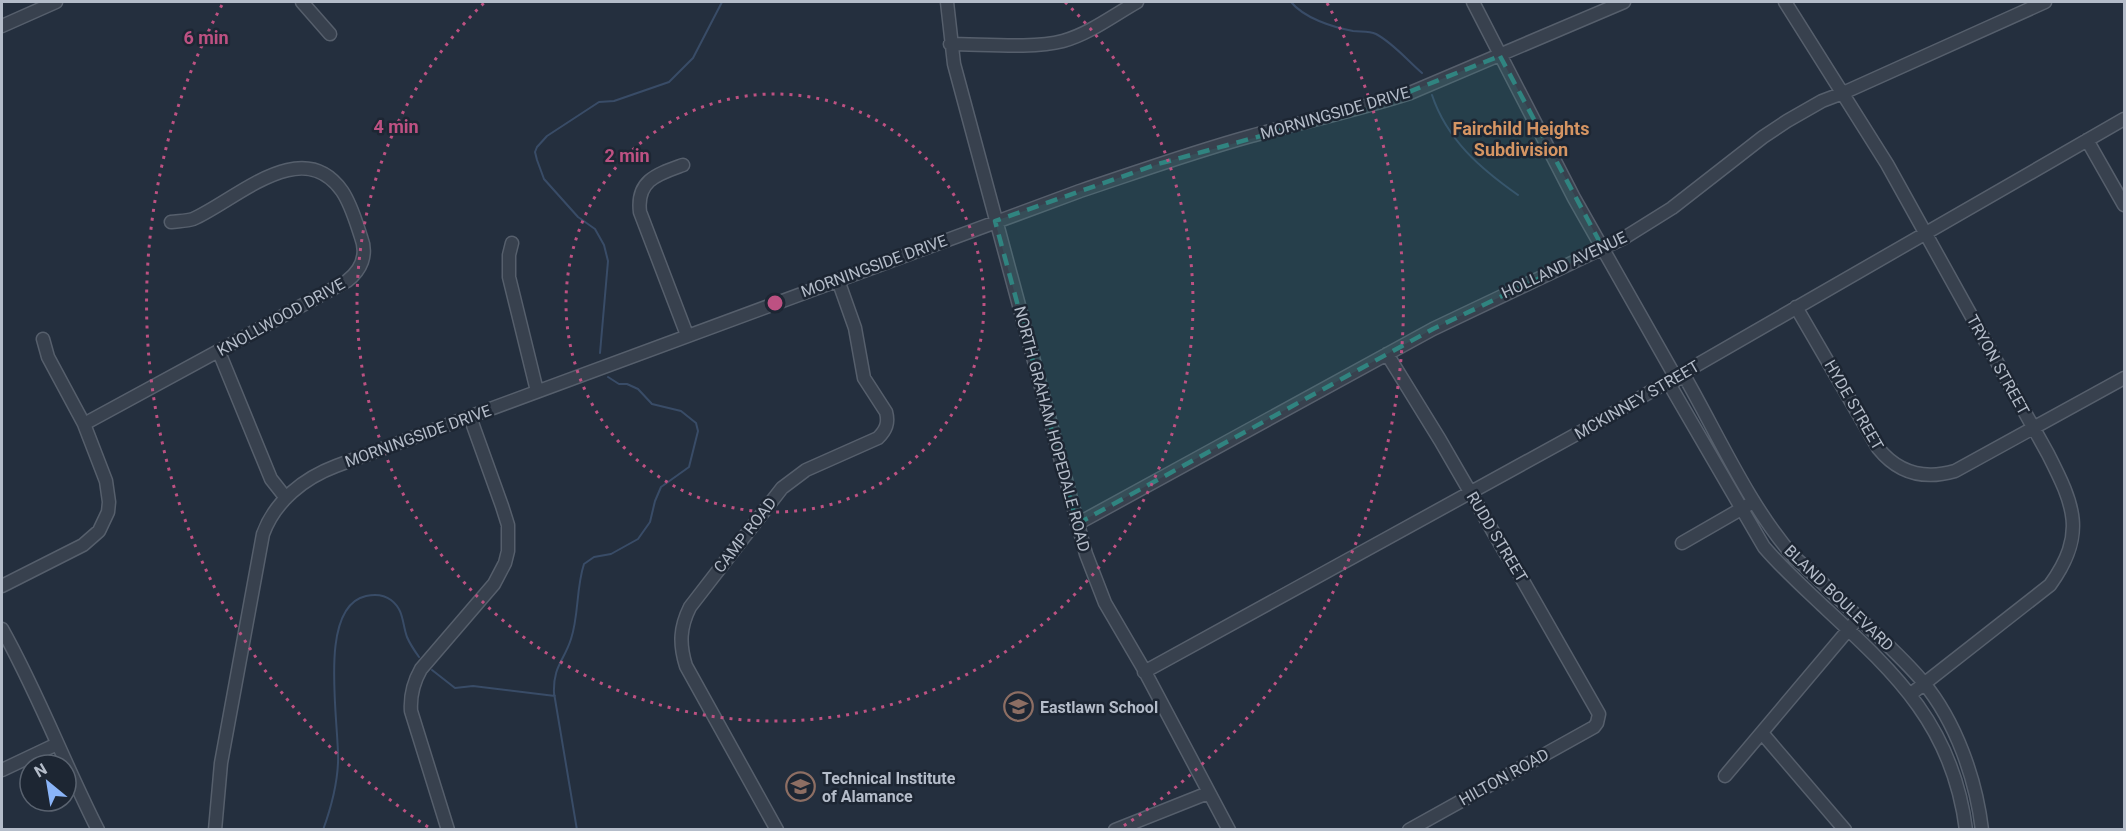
<svg xmlns="http://www.w3.org/2000/svg" width="2126" height="831" font-family="Roboto,sans-serif">
<style>
.lines{fill:none;stroke-linecap:round;stroke-linejoin:round}
.stream{stroke:#394c67;stroke-width:2}
.minor-casing{stroke:#565f6c;stroke-width:15}
.minor{stroke:#38414e;stroke-width:12}
.marked{fill:#308480;fill-opacity:0.2;stroke:#308480;stroke-width:4.5;stroke-dasharray:12 8;stroke-linejoin:round}
.ring{fill:none;stroke:#bd5182;stroke-width:3;stroke-dasharray:3 6}
.labels{text-anchor:middle;dominant-baseline:central;stroke-width:5;stroke-linejoin:round;paint-order:stroke}
.street-label{font-size:16px;fill:#b4bcc9;stroke:#1d2633}
.poi-label{font-size:16px;font-weight:bold;fill:#b4bcc9;stroke:#1d2633;text-anchor:start}
.neighbourhood-label{font-size:18px;font-weight:bold;fill:#d59563;stroke:#1d2633}
.centre{fill:#bd5182;stroke:#1d2633;stroke-width:3}
.ring-label{font-size:18px;text-anchor:middle;font-weight:bold;fill:#bd5182;stroke:#1d2633;stroke-width:5;stroke-linejoin:round;paint-order:stroke}
</style>
<rect width="100%" height="100%" fill="#242f3e"/>
<g class="lines">
<path class="stream" d="M1291,2C1304,18 1332,27 1353,31C1361,32 1369,31 1376,34C1393,43 1407,60 1422,73
M1432,95C1447,140 1481,169 1518,195
M600,353L608,261L604,245L595,229L578,217L544,179L537,160L535,152L537,147L547,136L599,102L614,101L669,82L693,58L722,2
M432,670L455,688L473,686L555,696
M323,830C331,808 337,785 338,763C340,726 316,607 366,596C375,594 383,594 391,600C404,610 402,623 407,637C410,644 414,650 419,657
M577,830L554,693C553,666 564,661 571,639C579,615 576,588 584,564L594,557L611,554L638,539L650,522L655,501L661,487L689,467L698,431L696,423L681,411L652,404L638,389L627,384H619L608,377"/>
<defs>
<path id="minor" d="M302,2L330,34
M947,2L954,64L1086,554L1105,603L1143,668L1229,830
M1473,2L1574,198L1676,378
M1785,2L1887,164L2048,454C2074,505 2087,534 2050,585L1911,694
M2,26L56,2
M950,44C982,44 1033,49 1063,41C1089,34 1114,15 1137,2
M2087,140L2124,205
M683,165C658,174 636,180 640,212L687,335
M512,243L509,255V277L537,391
M1796,307L1878,448C1898,473 1924,480 1955,471L2124,378
M219,352L271,479L286,498
M1387,354L1440,440L1506,554L1514,565L1599,714L1597,723L1594,727L1409,830
M1676,378L1686,379C1719,437 1750,507 1794,557C1817,577 1839,599 1861,620C1882,640 1904,659 1923,682C1956,722 1976,779 1982,830
M1676,378L1671,387L1764,547C1782,568 1802,586 1822,605C1895,673 1953,725 1966,830
M84,424L347,281C361,270 368,255 361,237C356,222 351,204 342,191C302,134 236,200 193,219C187,221 178,221 171,222
M1077,524L1433,329L1624,238L1672,208L1763,137L1787,121L1822,101L1843,93L2045,2
M1682,543L1748,505
M2,586L83,545L99,531L108,512L109,502L106,481L84,424L48,357L43,339
M2,629C38,693 64,763 98,830
M1144,672L1584,430L2124,119
M1762,733L1845,830
M2,770L57,744
M1725,776L1854,623
M215,830L221,763L263,534C275,501 304,478 336,466L1080,191C1137,172 1193,152 1251,136C1304,122 1357,110 1410,93L1624,2
M448,830L411,711C410,696 413,683 421,669L494,584L505,563L508,551V525L502,506L470,417
M777,830L686,666C679,644 680,627 690,607L782,488L806,470L878,438C886,430 889,423 886,412L864,378L855,328L838,280
M1115,830L1208,793"/>
</defs>
<use href="#minor" class="minor-casing"/>
<use href="#minor" class="minor"/>
</g>
<path class="marked" d="M1500,56L1603,248L1433,329L1077,524L995,221L1158,164L1378,104Z"/>
<g class="ring">
<circle cx="775" cy="303" r="209"/>
<path d="M1065 2A418 418 0 1 1 485 2"/>
<path d="M428 827A628 628 0 0 1 223 3M1327 3A628 628 0 0 1 1122 827"/>
</g>
<defs>
<symbol id="school-ring" viewBox="-11 -11 22 22"><circle r="9.5" fill="#1d2633" stroke="#8d6e63" stroke-width="1.5"/><path d="M0-5L7-2L0 1L-7-2ZM-4 1L0 2.5L4 1V4Q0 6-4 4Z" fill="#8d6e63"/></symbol>
</defs>
<g fill-rule="evenodd">
<use href="#school-ring" x="1002" y="690" width="33" height="33"/>
<use href="#school-ring" x="784" y="770" width="33" height="33"/>
</g>
<g class="labels">
<g class="street-label">
<text transform="translate(1335 113) rotate(-16)">MORNINGSIDE DRIVE</text>
<text transform="translate(1564 265) rotate(-25)">HOLLAND AVENUE</text>
<text transform="translate(874 266) rotate(-20)">MORNINGSIDE DRIVE</text>
<text transform="translate(281 317) rotate(-29)">KNOLLWOOD DRIVE</text>
<text transform="translate(1998 365) rotate(61)">TRYON STREET</text>
<text transform="translate(1637 400) rotate(-30)">MCKINNEY STREET</text>
<text transform="translate(1854 405) rotate(60)">HYDE STREET</text>
<text transform="translate(1052 429) rotate(75)">NORTH GRAHAM HOPEDALE ROAD</text>
<text transform="translate(418 436) rotate(-20)">MORNINGSIDE DRIVE</text>
<text transform="translate(745 535) rotate(-52)">CAMP ROAD</text>
<text transform="translate(1497 537) rotate(59)">RUDD STREET</text>
<text transform="translate(1839 598) rotate(44)">BLAND BOULEVARD</text>
<text transform="translate(1504 777) rotate(-29)">HILTON ROAD</text>
</g>
<g class="poi-label">
<text x="1040" y="707">Eastlawn School</text>
<text x="822" y="778">Technical Institute<tspan x="822" dy="18">of Alamance</tspan></text>
</g>
<g class="neighbourhood-label">
<text x="1521" y="128">Fairchild Heights<tspan x="1521" dy="21">Subdivision</tspan></text>
</g>
</g>
<circle cx="775" cy="303" r="9" class="centre"/>
<g class="ring-label">
<text x="206" y="44">6 min</text>
<text x="396" y="133">4 min</text>
<text x="627" y="162">2 min</text>
</g>
<rect width="2126" height="831" fill="none" stroke="#b4bcc9" stroke-width="6"/>
<g transform="translate(48 783) rotate(330)"><circle r="28" fill="#1d2633" stroke="#59626f" stroke-width="1.5"/>
<path d="M0-4.5L10 22L0 15L-10 22Z" fill="#8ab4f8"/>
<text y="-9" font-size="16" font-weight="bold" text-anchor="middle" fill="#b4bcc9">N</text>
</g>
</svg>
